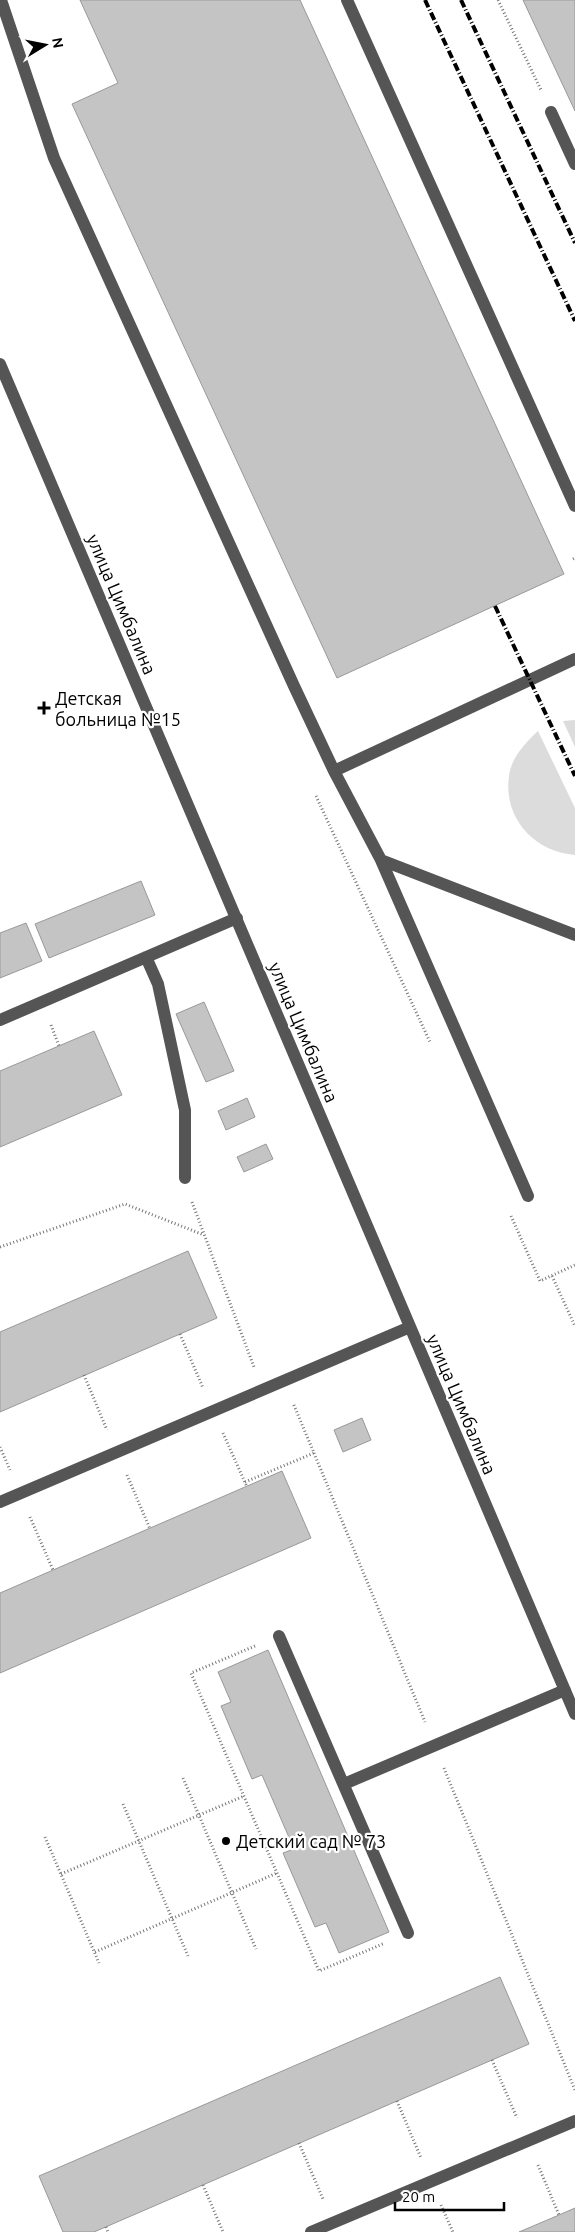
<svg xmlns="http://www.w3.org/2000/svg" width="575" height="2232" font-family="Ubuntu,sans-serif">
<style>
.green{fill:#dcdcdc}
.building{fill:#c4c4c4;stroke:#999}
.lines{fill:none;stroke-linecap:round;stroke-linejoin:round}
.path{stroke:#777;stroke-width:3;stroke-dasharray:1 2.5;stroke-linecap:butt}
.minor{stroke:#555;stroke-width:12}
.rail{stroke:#000;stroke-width:4;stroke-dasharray:8 2.5 1 2.5;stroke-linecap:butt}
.poi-dot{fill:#000;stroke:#fff;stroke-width:2}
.labels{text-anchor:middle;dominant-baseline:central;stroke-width:4.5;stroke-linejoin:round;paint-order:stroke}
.street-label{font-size:18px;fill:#000;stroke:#fff}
.poi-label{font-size:18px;fill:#000;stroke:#fff;text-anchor:start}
</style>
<rect width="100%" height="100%" fill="#fff"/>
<path class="green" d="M575,720V747L563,721Z
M538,731L575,808V855C534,852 503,818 509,776C511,758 525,743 538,731Z"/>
<path class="building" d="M80,0H300L564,574L337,678L72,104L118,83Z
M523,0H575V111Z
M141,881L155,915L49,958L35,924Z
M26,923L42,961L0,978V933Z
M204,1002L234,1071L206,1082L176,1014Z
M94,1031L122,1095L0,1147V1071Z
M247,1098L255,1117L226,1130L218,1111Z
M266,1144L273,1159L244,1172L237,1157Z
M188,1251L217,1318L0,1412V1332Z
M362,1418L371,1440L343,1452L334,1430Z
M282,1471L311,1538L0,1673V1593Z
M268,1650L389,1932L339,1953L326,1923L315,1927L283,1853L294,1849L262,1775L252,1779L221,1706L231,1702L218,1672Z
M500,1977L529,2044L94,2232H63L39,2176Z
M575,2208V2232H519L559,2215Z"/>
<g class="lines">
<path class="path" d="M498,0L541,90
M573,559L575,558
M316,796L430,1042
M51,1025L59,1046
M192,1202L254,1367
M511,1216L540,1281L575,1265
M0,1247L125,1204L204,1235
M552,1276L575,1326
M180,1334L203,1388
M84,1375L107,1430
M223,1433L247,1487
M0,1447L10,1470
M314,1453L425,1722
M127,1475L150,1529
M245,1482L314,1453L293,1403
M30,1517L53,1570
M255,1646L191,1673L319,1971L385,1943
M444,1768L575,2090
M183,1778L256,1949
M123,1804L188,1956
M45,1837L99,1963
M61,1874L244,1796
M95,1952L277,1873
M492,2060L517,2118
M397,2101L421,2158
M299,2143L323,2199
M538,2165L559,2215
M203,2185L223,2232
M441,2205L453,2232
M106,2227L108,2232"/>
<path class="minor" d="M1,0L54,158L294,686L334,771L381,860L575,935
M347,0L575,506
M551,112L575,164
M0,364L575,1714
M334,771L575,659
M381,860L528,1196
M146,957L158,984L185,1110V1178
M0,1020L237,918
M0,1502L410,1327
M279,1636L408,1933
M344,1784L565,1690
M311,2232L575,2121"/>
<path class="rail" d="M425,0L575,321
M461,0L575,243
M495,606L575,776"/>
</g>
<g class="poi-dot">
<path d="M41.5 700.5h5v5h5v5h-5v5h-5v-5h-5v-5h5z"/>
<circle cx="226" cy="1841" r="5"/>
</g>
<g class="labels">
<g class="street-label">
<text transform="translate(122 604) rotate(67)">улица Цимбалина</text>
<text transform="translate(304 1032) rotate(67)">улица Цимбалина</text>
<text transform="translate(462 1404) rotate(67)">улица Цимбалина</text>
</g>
<g class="poi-label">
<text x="55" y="698">Детская<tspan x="55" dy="21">больница №15</tspan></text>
<text x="236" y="1841">Детский сад № 73</text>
</g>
</g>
<g transform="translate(45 45) rotate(80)" stroke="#ffffff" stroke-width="4" paint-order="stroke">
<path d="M0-4L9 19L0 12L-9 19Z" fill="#000000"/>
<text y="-8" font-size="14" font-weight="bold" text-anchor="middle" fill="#000000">N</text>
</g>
<path d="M395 2202v8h109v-8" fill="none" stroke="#000000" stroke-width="2.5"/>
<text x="402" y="2202" font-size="15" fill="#000000" stroke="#ffffff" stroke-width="4" paint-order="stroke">20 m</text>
</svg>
